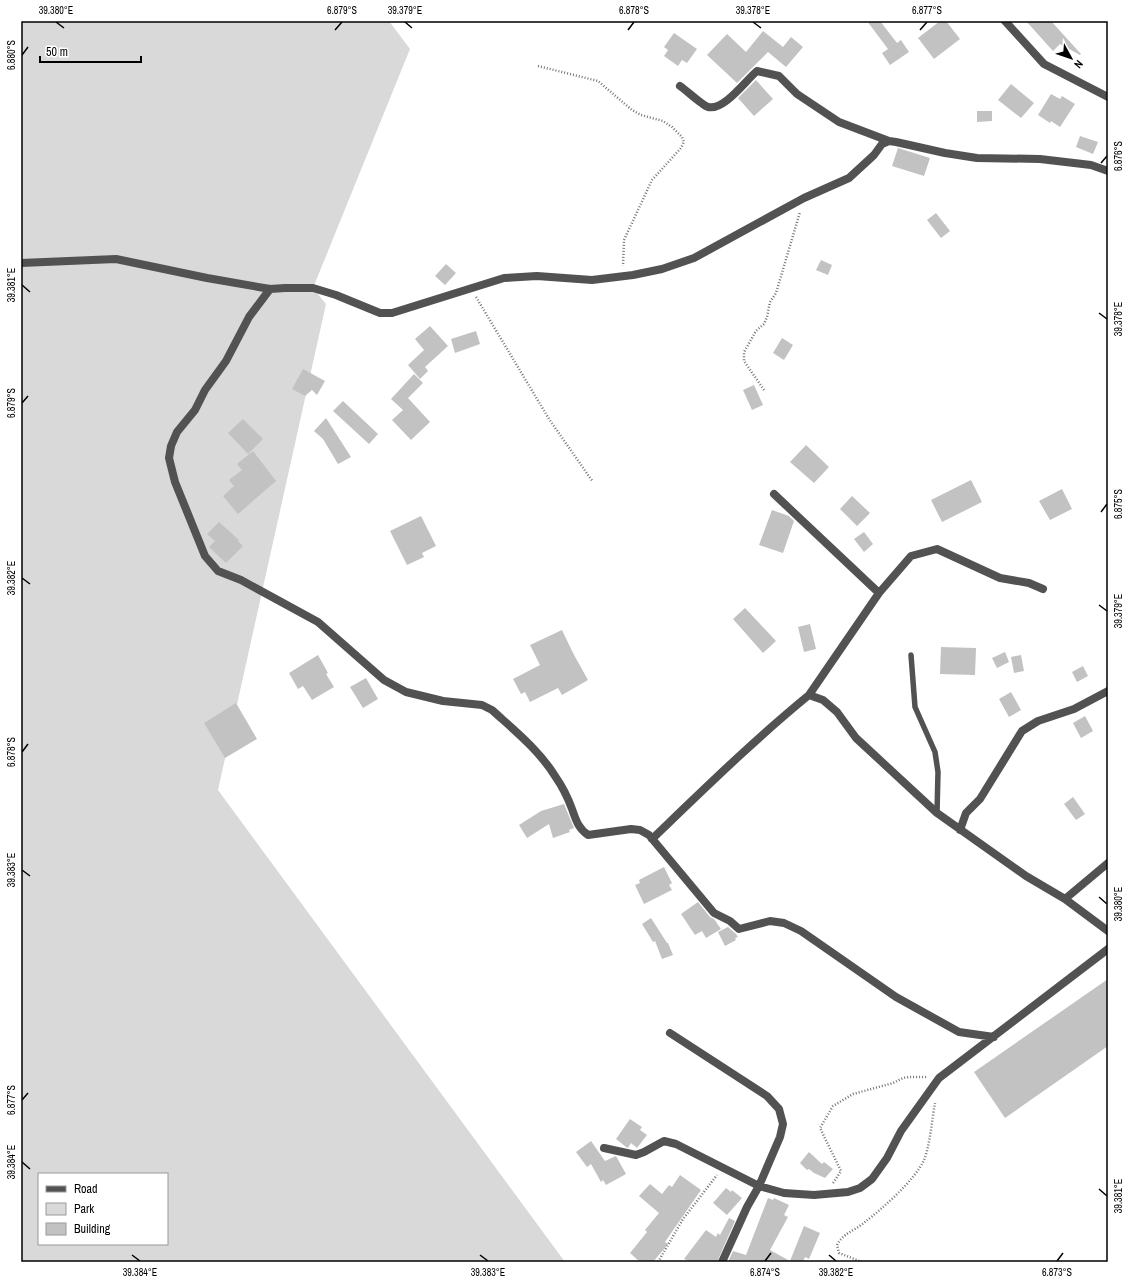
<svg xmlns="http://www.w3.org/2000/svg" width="1129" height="1283" font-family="'Archivo Narrow',sans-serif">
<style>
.green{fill:#d9d9d9;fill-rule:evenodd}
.building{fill:#c2c2c2}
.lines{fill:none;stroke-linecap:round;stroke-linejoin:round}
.path{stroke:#747474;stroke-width:2.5;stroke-dasharray:1 2;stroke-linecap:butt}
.lane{stroke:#525252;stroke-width:5.5}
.street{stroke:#525252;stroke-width:8}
.ticks{fill:none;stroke:#000;stroke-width:1.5}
.neatline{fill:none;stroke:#000;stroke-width:1.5}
.ticks-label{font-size:10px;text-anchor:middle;fill:#000}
</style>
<rect width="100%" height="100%" fill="#fff"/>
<path class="green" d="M21,21H389L410,49L313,288L326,304L218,790L565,1262H21ZM39,1174H167V1244H39Z"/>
<path class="building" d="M867,21H880L897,43L901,40L909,52L890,65L882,53L888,49Z
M940,21H946L960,39L934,59L918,38Z
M1026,21H1051L1081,54L1080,55L1060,44L1053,51Z
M763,31L783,47L791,37L803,47L786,67L768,52L737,83L707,55L727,34L746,52Z
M674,33L697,49L687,63L682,60L678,66L664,56L668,50L664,47Z
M756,80L773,99L754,116L738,98Z
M1011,84L1034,103L1021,118L998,100Z
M1051,94L1060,99L1062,96L1075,104L1060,127L1051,121L1050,123L1038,115Z
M977,111H992V121L977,122Z
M1080,136L1098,142L1093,154L1076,147Z
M898,148L930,158L924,176L892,166Z
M936,213L950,231L941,238L927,220Z
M821,260L832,265L828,275L816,270Z
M446,264L456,273L445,285L435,276Z
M430,326L448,346L425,367L428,371L420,379L408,365L424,350L415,339Z
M476,331L480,344L455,353L451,339Z
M782,338L793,345L784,360L773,353Z
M303,369L325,381L317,395L312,390L305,396L292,389Z
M414,374L423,383L408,398L430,422L411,440L392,420L403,410L391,399Z
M754,385L763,405L752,410L743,390Z
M343,401L378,434L369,444L333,411Z
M326,418L351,457L338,464L323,439L314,431Z
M243,419L263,439L248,454L228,433Z
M806,445L829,467L814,483L790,462Z
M253,451L276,481L238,514L223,496L234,486L229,480L242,470L237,464Z
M971,480L982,502L942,522L931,500Z
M1062,489L1072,509L1050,520L1039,501Z
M852,496L870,513L857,526L840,509Z
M772,510L789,516L794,521L783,553L759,545Z
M421,516L436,546L422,553L424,557L407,565L390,531Z
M219,522L239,540L238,541L243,546L226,563L209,547L215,541L207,534Z
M864,532L873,544L864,552L854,539Z
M745,608L776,641L763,653L733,619Z
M810,624L816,649L804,652L798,627Z
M562,630L573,653L588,680L562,695L558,688L530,702L525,692L521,694L513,679L540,665L530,645Z
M941,647L976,648L975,675L940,674Z
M1005,652L1009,662L997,668L992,658Z
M318,655L328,673L326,674L334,687L312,700L303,686L298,689L289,673Z
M1021,655L1024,671L1014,673L1011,657Z
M1083,666L1088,676L1077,682L1072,672Z
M366,678L378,699L363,708L350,687Z
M1011,692L1021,710L1009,717L999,699Z
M236,703L257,739L225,758L204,723Z
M1085,716L1093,731L1081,738L1073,723Z
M1073,797L1085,814L1076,820L1064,804Z
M564,804L574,828L569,830L570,832L553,838L549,824L527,838L519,825L541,811Z
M664,867L672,883L669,885L672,890L644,904L635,885L640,883L639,880Z
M698,902L710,917L714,919L721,929L706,938L702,931L695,935L681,914Z
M651,918L667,943H668L673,955L662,959L655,941L653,942L642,924Z
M728,927L736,934L738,937L735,938L736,940L725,946L718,932Z
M1108,979V1046L1005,1118L974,1072Z
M630,1119L642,1127L640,1130L647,1135L637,1148L631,1143L628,1148L626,1147L616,1139Z
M591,1141L605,1161L616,1156L626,1174L606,1185L603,1180L601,1182L591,1164L587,1167L576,1152Z
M809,1152L822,1164L824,1162L833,1169L825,1178L814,1173L809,1169L807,1170L800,1163Z
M680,1175L701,1190L665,1242L668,1244L653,1262H640L630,1253L647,1232L645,1230L659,1213L639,1196L650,1184L662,1194L669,1185L672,1187Z
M726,1188L731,1192L732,1190L742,1198L727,1215L713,1203Z
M768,1198L773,1200L774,1198L789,1205L784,1215L788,1217L770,1250L790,1261L804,1226L820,1233L809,1259L805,1257L803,1262H728L733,1251L746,1255Z
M729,1218L735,1221L717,1262H691L684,1259L706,1230L716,1237L718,1233L720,1235Z"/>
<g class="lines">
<path class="path" d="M538,66L598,81L632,110L641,115L663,121L672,127L682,137L684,142L681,148L652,180L624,240L623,266
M476,297L549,419L593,482
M764,390L744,361V352L756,331L764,324L767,317L770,302L776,293L800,212
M833,1183L841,1171L820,1128L833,1106L853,1094L893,1083L903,1078L909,1077H928
M658,1262L683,1219L717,1175
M862,1262L839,1253L837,1245C843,1233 856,1230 865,1222C883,1208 915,1180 924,1160C930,1145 932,1120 935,1103"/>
<path class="lane" d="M911,655L915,707L935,752L938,772L937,813"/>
<path class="street" d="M1005,21L1044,64L1108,97
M680,86C686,90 702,105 708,107C724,111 746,80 757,71L779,76L797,94L839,122L889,141
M21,263L116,259L207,278L270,289L285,288H313L336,295L380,313H392L504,278L537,276L592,280L633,275L662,269L694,258L804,198L849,178L874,155L882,144L889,141L896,142L945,153L977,158L1040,159L1091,165L1108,171
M270,289L249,317L226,361L205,390L195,410L177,432L171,446L169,458L175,482L205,556L218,571L241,580L318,622L384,680L406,692L443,701L482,705L492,710C514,730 539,750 555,776C562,786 568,798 572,809C576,820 578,828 588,835L631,829L640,830L649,835L714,913L730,921L739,929L770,921L784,923L801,931L896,997L959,1032L994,1037
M774,494L879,593
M809,695L879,593L911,556L937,549L1000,578L1029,583L1043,589
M960,830L966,813L980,799L1022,731L1038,721L1074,709L1108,691
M652,839C703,790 754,740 809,695L823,700L837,712L856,738L937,813L1026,876L1065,899L1108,931
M1065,899L1108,863
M604,1148L636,1155L644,1152L664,1141L676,1144L759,1186L780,1137L783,1124L779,1109L767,1096L670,1033
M722,1262L747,1207L759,1186L784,1193L814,1195L848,1192L860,1188L872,1179L887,1158L901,1131L939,1078L1108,949"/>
</g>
<path class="ticks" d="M56,22L64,28M405,22L412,28M753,22L761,28M335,30L342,22M628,30L634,22M920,30L927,22M22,55L28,47M1101,163L1107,156M22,285L30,292M1099,313L1107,319M22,403L28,396M1101,512L1107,504M22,578L30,584M1099,605L1107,611M22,752L28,744M22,870L30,876M1099,897L1107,904M22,1100L28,1093M22,1162L30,1169M1099,1189L1107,1196M132,1255L140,1261M480,1255L488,1261M829,1255L836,1261M765,1261L771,1253M1057,1261L1063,1253"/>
<rect width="1129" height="1283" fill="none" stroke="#ffffff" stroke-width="44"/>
<rect x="38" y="1173" width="130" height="72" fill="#ffffff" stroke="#999999"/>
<rect x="46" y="1186" width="20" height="6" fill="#525252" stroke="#999999"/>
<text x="74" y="1193" font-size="12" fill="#000000">Road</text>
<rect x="46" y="1203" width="20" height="12" fill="#d9d9d9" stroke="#999999"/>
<text x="74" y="1213" font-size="12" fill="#000000">Park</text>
<rect x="46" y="1223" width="20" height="12" fill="#c2c2c2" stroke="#999999"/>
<text x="74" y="1233" font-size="12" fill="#000000">Building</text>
<g transform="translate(1071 58) rotate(130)" stroke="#ffffff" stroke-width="3" paint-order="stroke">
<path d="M0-3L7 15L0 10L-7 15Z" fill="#000000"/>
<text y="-6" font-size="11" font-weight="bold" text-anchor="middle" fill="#000000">N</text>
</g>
<path d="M40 56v6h101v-6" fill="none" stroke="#000000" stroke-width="2"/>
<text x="46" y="56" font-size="12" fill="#000000" stroke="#ffffff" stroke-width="3" paint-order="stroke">50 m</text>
<rect x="22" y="22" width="1085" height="1239" class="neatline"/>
<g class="ticks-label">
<text x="56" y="14">39.380°E</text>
<text x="342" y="14">6.879°S</text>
<text x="405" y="14">39.379°E</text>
<text x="634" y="14">6.878°S</text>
<text x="753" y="14">39.378°E</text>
<text x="927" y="14">6.877°S</text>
<text transform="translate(11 55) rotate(-90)" y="4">6.880°S</text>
<text transform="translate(1118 156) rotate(-90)" y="4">6.876°S</text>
<text transform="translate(11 285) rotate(-90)" y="4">39.381°E</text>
<text transform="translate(1118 319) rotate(-90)" y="4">39.378°E</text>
<text transform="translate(11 403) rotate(-90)" y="4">6.879°S</text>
<text transform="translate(1118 504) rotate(-90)" y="4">6.875°S</text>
<text transform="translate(11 578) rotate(-90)" y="4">39.382°E</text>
<text transform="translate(1118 611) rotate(-90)" y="4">39.379°E</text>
<text transform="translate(11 752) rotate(-90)" y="4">6.878°S</text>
<text transform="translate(11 870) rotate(-90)" y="4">39.383°E</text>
<text transform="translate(1118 904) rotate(-90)" y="4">39.380°E</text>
<text transform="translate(11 1100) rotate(-90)" y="4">6.877°S</text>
<text transform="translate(11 1162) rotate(-90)" y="4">39.384°E</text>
<text transform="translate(1118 1196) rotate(-90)" y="4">39.381°E</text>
<text x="140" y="1276">39.384°E</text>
<text x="488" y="1276">39.383°E</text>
<text x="765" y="1276">6.874°S</text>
<text x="836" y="1276">39.382°E</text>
<text x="1057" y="1276">6.873°S</text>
</g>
</svg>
